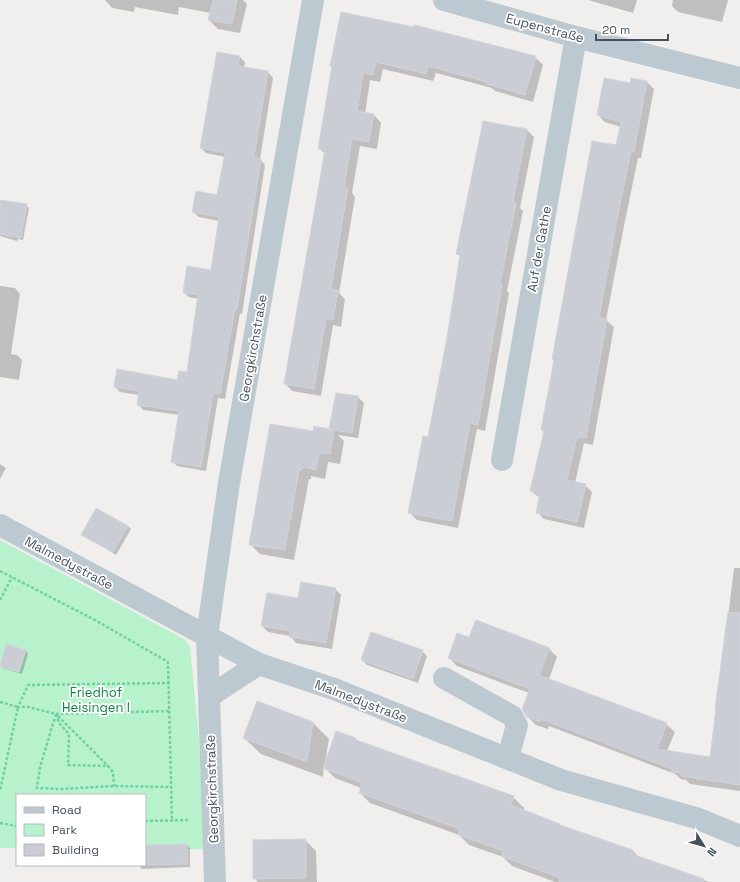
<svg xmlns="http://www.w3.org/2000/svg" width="740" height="882" font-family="'Space Grotesk',sans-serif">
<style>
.green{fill:#b8f2cd}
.shadow{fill:#0003}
.building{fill:#cacdd3;stroke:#d1d4da}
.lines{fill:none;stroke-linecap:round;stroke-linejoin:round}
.path{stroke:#6ed29e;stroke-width:2.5;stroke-dasharray:3 2;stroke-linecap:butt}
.minor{stroke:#bdc9d1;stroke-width:22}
.labels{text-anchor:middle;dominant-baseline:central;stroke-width:3.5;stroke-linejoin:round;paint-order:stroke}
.street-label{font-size:13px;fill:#45525d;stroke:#fff}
.park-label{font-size:13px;fill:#108346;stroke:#fff}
</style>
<rect width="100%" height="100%" fill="#f1eeee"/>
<path class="green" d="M0,540L184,639L190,646L199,740L205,849H145V795H17V848H0Z"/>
<path class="shadow" d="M105,0H243L247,4L240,33L218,29L209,20L211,13L179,7L178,15L135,7L134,12L112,8Z
M588,0H637L633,13Z
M673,0H728L722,22L678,12L672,6Z
M342,13L535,57L543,65L533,102L495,91L492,88L436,73L433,81L383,69L380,82L370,80L365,114L374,115L381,123L377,149L360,146L352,193L355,197L339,293L345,299L341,327L333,325L321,396L292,391L285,383L325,154L319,148L333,68L331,66Z
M240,57L245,62L244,68L268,72L273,78L260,159L265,165L242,314L240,313L225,399L218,398L206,471L177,466L172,461L180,415L143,410L138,404L139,395L120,392L115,387L178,381L188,373L199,299L189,297L184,292L212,271L220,221L199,217L193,212L217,196L225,157L206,153L201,148Z
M647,82L654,89L641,158H638L624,226L606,320L614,327L593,445L584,443L575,483L585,485L592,492L584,528L544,519L537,512L540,498L531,491L545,433L542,430L621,127L605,122L598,115L631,84Z
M483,122L527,130L534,137L520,208L523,211L507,291L509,293L485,431L477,429L458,528L417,520L410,513L429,438L448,338L461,257L457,253Z
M0,201L26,205L29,208L23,240L18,239L17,241L0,236Z
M0,286L15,288L20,294L11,354L17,355L22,360L19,380L0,377V379Z
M358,397L364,403L358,438L338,435L344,441L340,464L328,462L325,479L311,476V479H309L294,560L260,554L250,544L314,432L333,431L330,428Z
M0,464L6,468L0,479Z
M128,526L131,529L116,555L82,534Z
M734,568H740V791L690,784L686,780L681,779L675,774L549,726L548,729L536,725L528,717L529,693L457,666L449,658L470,639L549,649L557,657L549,679L666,724L675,732L667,751L711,758Z
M335,589L341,595L332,649L296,643L290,636L268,632L262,626Z
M26,651L28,654L22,674L3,668L0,665Z
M422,651L427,656L418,683L367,665L362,660Z
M313,723L329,739L325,763L356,739L358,742L513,797L524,808L523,811L562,827L633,851L640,858L709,882H555L512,866L503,857L469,845L459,835L370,803L360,793L361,788L335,778L324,767L323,777L261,754L244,738Z
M305,840L316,851L317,882H258L254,878Z
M187,845L190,848V867L142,869L139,866L145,865V846Z"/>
<path class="building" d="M213,0H237L232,24L208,20Z
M341,12L414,27V25L536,56L525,95L487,84V82L428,66L426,74L376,62L373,75L363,73L357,111L374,114L369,142L352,139L344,187L348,188L331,289L338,290L333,320L326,318L314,389L284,384L325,150L318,149L332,66H330Z
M217,52L240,56L238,66L268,71L254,157L261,159L237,309H235L220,394L213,393L201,467L171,462L179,411L137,405L139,391L114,387L117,369L177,380L179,371L187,372L198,295L183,293L187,266L211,270L219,217L192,212L196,191L217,195L225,153L200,148Z
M604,78L630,83L631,78L647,81L634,152L631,151L617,219L599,318L607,319L586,438L577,437L567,480L586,484L577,522L536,513L540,494L530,491L544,431L541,430L554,360L552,359L592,141L616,145L621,122L597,115Z
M483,121L527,129L513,202L516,203L500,284L502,285L478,425L470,423L452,521L408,513L423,436L428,437L447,338L460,255L456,254Z
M0,200L27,204L21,238L0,234Z
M336,393L358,396L352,433L329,429Z
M270,424L313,431L314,426L334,430L330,454L319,453L316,470L302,467L301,470H299L285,550L249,545Z
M96,508L128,526L113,552L81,535Z
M301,582L336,588L326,643L289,637L290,631L261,626L267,593L298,598Z
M728,612L740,613V785L681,776V773L671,772L672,769L541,719L540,722L527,717L522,709L530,689L448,658L457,633L469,637L476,620L550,648L539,675L667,723L657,749L710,757L716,709H715Z
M371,632L423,650L413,679L361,660Z
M6,644L26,650L19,672L0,666Z
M257,701L313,722L307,762L243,738Z
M336,731L356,738V740L514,796L511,805L560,824V825L633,850L632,854L704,879L703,882H559L560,878L501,856L503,851L458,835L460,829L359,793L362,783L323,768Z
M306,839V878L253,879V840Z
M187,844L188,864L145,865V845Z"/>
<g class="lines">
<path class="path" d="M0,571L95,620L168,662L172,820
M0,600L12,577
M170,683L28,685L18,707H28L56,714L170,711
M0,702L18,707L0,791
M56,714L40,767L37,788L60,789L114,786L171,787
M56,714L59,723L69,734L68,765L108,766L113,772L114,786
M58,716L108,766
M145,821L190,820
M0,823L17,826"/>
<path class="minor" d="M444,0L576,37L740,78
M502,460L576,37
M0,525L259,664L334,689L561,780L696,818L740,836
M444,678L512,716L517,725L508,758
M210,696L259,664
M215,882L207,636L229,483L313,0"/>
</g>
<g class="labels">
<g class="street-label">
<text transform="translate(545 28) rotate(15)">Eupenstraße</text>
<text transform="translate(539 249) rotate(-80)">Auf der Gathe</text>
<text transform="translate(253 348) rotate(-80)">Georgkirchstraße</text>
<text transform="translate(69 563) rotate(28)">Malmedystraße</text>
<text transform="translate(361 701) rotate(21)">Malmedystraße</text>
<text transform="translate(212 789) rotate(-92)">Georgkirchstraße</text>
</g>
<g class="park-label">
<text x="96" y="692">Friedhof<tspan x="96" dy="15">Heisingen I</tspan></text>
</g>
</g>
<rect x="16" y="794" width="130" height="72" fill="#ffffff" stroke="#b5babe"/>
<rect x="24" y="807" width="20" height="6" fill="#bdc9d1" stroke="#b5babe"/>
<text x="52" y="814" font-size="12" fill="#45525d">Road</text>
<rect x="24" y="824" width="20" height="12" fill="#b8f2cd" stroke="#b5babe"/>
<text x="52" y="834" font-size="12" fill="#45525d">Park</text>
<rect x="24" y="844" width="20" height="12" fill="#cacdd3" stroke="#b5babe"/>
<text x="52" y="854" font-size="12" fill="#45525d">Building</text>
<g transform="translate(704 846) rotate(127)" stroke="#ffffff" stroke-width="3" paint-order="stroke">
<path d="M0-3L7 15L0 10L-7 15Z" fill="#45525d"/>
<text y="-6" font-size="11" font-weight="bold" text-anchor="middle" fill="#45525d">N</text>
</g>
<path d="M596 34v6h72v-6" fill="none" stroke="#45525d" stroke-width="2"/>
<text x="602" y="34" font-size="12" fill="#45525d" stroke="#ffffff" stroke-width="3" paint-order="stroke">20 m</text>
</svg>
